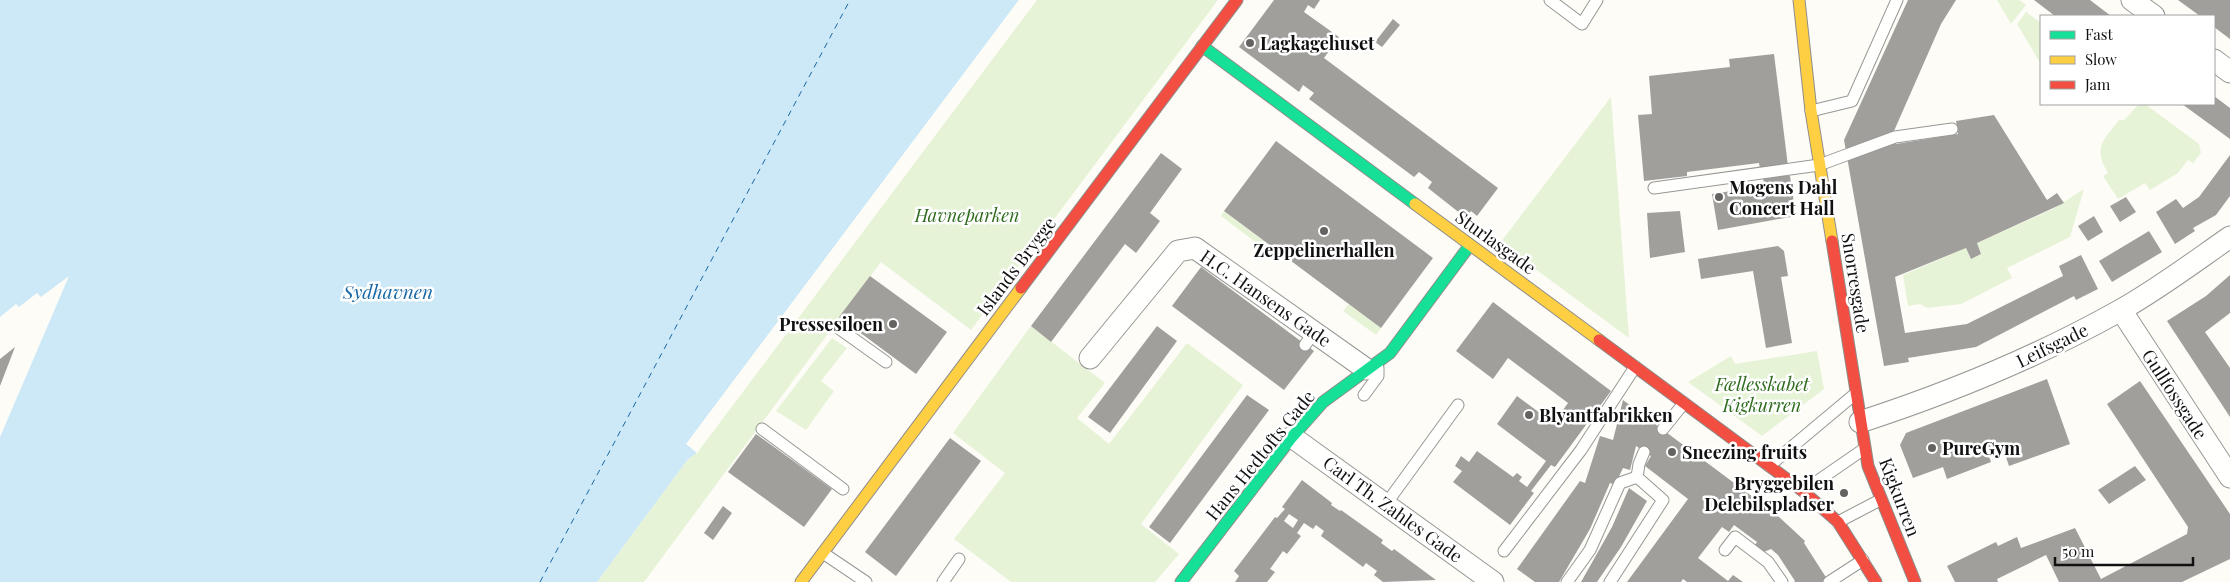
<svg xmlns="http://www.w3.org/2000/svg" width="2230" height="582" font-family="'Playfair Display',serif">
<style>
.green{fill:#e7f3d7}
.water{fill:#cde8f7}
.pier{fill:#fdfcf7}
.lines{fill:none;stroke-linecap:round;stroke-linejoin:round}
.ferry{stroke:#1768a6;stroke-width:1;stroke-dasharray:6 5;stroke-linecap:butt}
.building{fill:#a19f9c;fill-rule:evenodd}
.lane-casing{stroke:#979795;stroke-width:13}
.street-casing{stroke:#979795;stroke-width:23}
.fast-casing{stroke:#8e8d8b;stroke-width:13}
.slow-casing{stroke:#8e8d8b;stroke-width:13}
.jam-casing{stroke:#8e8d8b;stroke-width:13}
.lane{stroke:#fffffe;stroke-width:11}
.street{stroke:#fffffe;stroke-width:21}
.fast{stroke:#16e098;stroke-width:11}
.slow{stroke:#ffcf43;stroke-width:11}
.jam{stroke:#f24e42;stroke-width:11}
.poi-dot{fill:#646362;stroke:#fff;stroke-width:2}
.labels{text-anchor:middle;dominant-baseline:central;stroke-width:5;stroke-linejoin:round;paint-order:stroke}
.poi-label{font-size:18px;font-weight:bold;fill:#111;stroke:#fff;text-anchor:start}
.park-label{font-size:18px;font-style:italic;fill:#2f6b1f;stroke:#fff}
.street-label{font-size:18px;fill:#111;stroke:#fff}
.water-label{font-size:19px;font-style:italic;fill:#1768a6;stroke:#fff}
</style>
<rect width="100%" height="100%" fill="#fdfcf7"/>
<path class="green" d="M1037,0H1218L971,330L881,262L644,582H597L688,459L697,453Z
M1997,0H2019L2026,5L2011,24Z
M2026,12L2041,23V58L2039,61L2017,24Z
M1611,97L1629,338L1500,243Z
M2139,104H2145L2199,144L2201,153L2193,163L2188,160L2178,173L2150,190L2145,183L2118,199L2103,176L2108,173C2093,148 2103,140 2119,120H2124Z
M2084,189L2070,237L2007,268L2012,278L1961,304L1927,308L1920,304L1908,306L1903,275L1966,248L1971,259L1981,254L1977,243L2053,209Z
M1224,211L1278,252L1274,256L1221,216Z
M1349,304L1381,328L1376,335L1343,311Z
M1031,326L1105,383L1077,418L1109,444L1187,343L1243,385L1141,524L1179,554L1155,582H1011L954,539L1005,473L953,433Z
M832,338L847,348L821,381L834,391L806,430L776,411Z
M1817,351L1824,389L1762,436L1688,382L1731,356L1735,364Z"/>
<path class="water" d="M0,0H1019L687,443L697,453L688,459L597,582H0V437L69,276L41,297L37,293L19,307L16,304L0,317Z"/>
<path class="pier" d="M1019,0L1021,1L690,443L699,451L697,453L686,444Z"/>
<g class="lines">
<path class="ferry" d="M540,582L850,0"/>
</g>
<path class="building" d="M1274,0H1320L1314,9L1308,5L1304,12L1339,37L1324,58L1498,188L1477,216L1471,211L1466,218L1428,188L1432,182L1419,172L1414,177L1309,99L1314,93L1303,85L1299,92L1239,47Z
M1908,0H1956L1941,24L1894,131L1896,144L1958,134L1956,121L1994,115L2047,200L2057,193L2064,203L1977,243L1981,254L1971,259L1966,248L1895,277L1905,333L1967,324L2063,276L2059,266L2081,255L2098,289L2076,300L2074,296L1976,347L1908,358L1909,362L1884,366L1844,140Z
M2034,0H2090L2111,16H2055Z
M2178,0H2230V39L2214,27V16H2200Z
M1393,19L1400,25L1382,47L1375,42Z
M1774,54L1788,166L1760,169L1759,163L1687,172V176L1644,181L1638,115L1652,114L1649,76L1730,67L1729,59Z
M2214,96L2230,108V139L2182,104H2214Z
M1276,141L1433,258L1381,328L1224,211Z
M1161,153L1182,169L1150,213L1160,221L1136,253L1125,244L1051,342L1031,326Z
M2230,155V196L2216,215L2193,228L2195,231L2175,244L2156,212L2176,199L2183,208L2199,197Z
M1775,176H1790L1796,216L1718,230L1712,194L1764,186L1763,178Z
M2126,197L2136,212L2120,222L2110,206Z
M1680,211L1685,252L1650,258L1647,213Z
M2094,216L2103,232L2088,241L2078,226Z
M2149,231L2162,252L2112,282L2099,261Z
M1778,246L1784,251L1788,276L1781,277L1792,343L1766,348L1753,271L1701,279L1698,259Z
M1201,267L1314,351L1284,390L1172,306Z
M2230,275V313L2205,332L2230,368V417L2167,321L2206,296Z
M870,276L947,332L916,374L839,317Z
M1493,302L1611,391L1555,467L1551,465L1531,491L1534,493L1510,525L1453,482L1462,471L1455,466L1461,456L1469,462L1477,451L1513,477L1517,473L1522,477L1519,481L1527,487L1546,461L1497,424L1517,396L1540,413L1544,407L1558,417L1568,403L1508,358L1493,379L1456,351Z
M1157,326L1177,341L1110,433L1088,417Z
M15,347L0,386V359Z
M2047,379L2070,444L2009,466L2002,445L1987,451L1991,462L1947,479L1943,467L1913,478L1900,445L1906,433Z
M2140,381L2230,514V559L2182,582H2059L2046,555L1997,579L1998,582H1955L1947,566L1996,542L1998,546L2017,537L2021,548L2075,528L2101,579L2187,534L2188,527L2107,404Z
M1247,395L1269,410L1170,543L1149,527Z
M1623,400L1777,515L1805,541L1804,543L1829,582H1794L1795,581L1778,555L1771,549L1764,552L1755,545L1757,542L1734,525L1729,532L1722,527L1698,558L1728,581L1733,575L1743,582H1687L1683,579L1681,582H1627L1688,499L1645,466L1651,456L1636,446L1630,470L1623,468L1615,485L1610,483L1590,529L1559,582H1535L1517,569L1580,481L1585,483L1600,436L1613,440Z
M756,434L832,489L804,527L728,472Z
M950,438L981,461L896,576L865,552Z
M2135,466L2146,480L2109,504L2098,490Z
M1302,480L1332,503L1331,505L1340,511L1341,510L1383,540L1381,543L1392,551L1394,549L1436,580L1383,582L1374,575L1377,571L1366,563L1363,567L1321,536L1324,531L1316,525L1313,529L1304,523L1297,533L1301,536L1287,554L1283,551L1270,569L1275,572L1267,582H1235L1239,576L1234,571L1275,517L1277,518L1285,509L1282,507ZM1289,514L1298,520L1293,528L1284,521Z
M1629,488L1647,501L1621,547L1597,582H1581L1612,527Z
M723,506L732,513L713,540L704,533Z"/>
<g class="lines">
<defs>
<path id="lane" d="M1550,0L1582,24L1597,0
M1811,111L1852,101L1897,0
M1654,188L1819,165L1895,137L1952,129
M837,327L886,362
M1305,345L1314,332
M1364,395L1378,376V368
M762,429L843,489
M1663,429L1684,403
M1769,466L1855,394
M1803,491L1864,449
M1386,504L1458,405
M1838,522L1880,500
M1725,550L1735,537L1768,562L1782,582
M1504,551L1581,450L1635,367
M823,553L866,582
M943,582L959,559
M1567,582L1590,550L1620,483L1637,477
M1610,582L1663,500L1637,477L1639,464L1644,452
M1829,582L1863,560"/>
<path id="street" d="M2132,0L2154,16
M2214,60L2230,72
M2121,310L2230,477
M1090,358L1178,251L1195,248L1366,369
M1860,422C1949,393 2037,357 2119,311C2157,290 2194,262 2230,237
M1292,437L1493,582"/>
<path id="fast" d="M1202,46L1415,204
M1181,582L1292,437L1323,402L1390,353L1470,245"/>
<path id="slow" d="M1799,0L1811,111L1832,241
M1415,204L1599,340
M801,582L1021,288"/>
<path id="jam" d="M1832,241L1868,466L1915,582
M1021,288L1237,0
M1599,340L1803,491L1838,522L1876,582"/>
</defs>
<use href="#lane" class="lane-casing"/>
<use href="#street" class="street-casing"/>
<use href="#fast" class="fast-casing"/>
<use href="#slow" class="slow-casing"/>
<use href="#jam" class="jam-casing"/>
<use href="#lane" class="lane"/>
<use href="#street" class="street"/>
<use href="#fast" class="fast"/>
<use href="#slow" class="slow"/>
<use href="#jam" class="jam"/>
</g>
<g class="poi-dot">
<circle cx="1250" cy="43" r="5"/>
<circle cx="1719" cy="197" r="5"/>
<circle cx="1324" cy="231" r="5"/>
<circle cx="893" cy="324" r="5"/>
<circle cx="1529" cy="415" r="5"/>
<circle cx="1932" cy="448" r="5"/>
<circle cx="1672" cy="452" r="5"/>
<circle cx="1844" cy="493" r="5"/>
</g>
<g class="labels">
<g class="poi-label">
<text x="1260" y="43">Lagkagehuset</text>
<text x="1729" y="187">Mogens Dahl<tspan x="1729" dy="21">Concert Hall</tspan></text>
<text x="1324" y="250" text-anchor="middle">Zeppelinerhallen</text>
<text x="883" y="324" text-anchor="end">Pressesiloen</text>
<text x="1539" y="415">Blyantfabrikken</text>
<text x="1942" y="448">PureGym</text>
<text x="1682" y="452">Sneezing fruits</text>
<text x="1834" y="483" text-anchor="end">Bryggebilen<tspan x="1834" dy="21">Delebilspladser</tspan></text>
</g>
<g class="park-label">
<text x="967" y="215">Havneparken</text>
<text x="1762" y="384">Fællesskabet<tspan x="1762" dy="21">Kigkurren</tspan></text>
</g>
<g class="street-label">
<text transform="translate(1496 242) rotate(36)">Sturlasgade</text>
<text transform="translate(1016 266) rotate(-53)">Islands Brygge</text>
<text transform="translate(1856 283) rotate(81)">Snorresgade</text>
<text transform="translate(1266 298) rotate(35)">H.C. Hansens Gade</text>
<text transform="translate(2052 345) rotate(-26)">Leifsgade</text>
<text transform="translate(2175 394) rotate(57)">Gullfossgade</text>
<text transform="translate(1260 455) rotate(-51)">Hans Hedtofts Gade</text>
<text transform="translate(1900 497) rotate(69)">Kigkurren</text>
<text transform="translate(1393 509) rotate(36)">Carl Th. Zahles Gade</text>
</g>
<g class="water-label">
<text x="388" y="291">Sydhavnen</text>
</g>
</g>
<rect x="2040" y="15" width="175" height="90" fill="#ffffff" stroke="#a0a0a0"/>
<rect x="2050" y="31" width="25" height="8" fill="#16e098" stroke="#a0a0a0"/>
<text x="2085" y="40" font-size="15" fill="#111111">Fast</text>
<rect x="2050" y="56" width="25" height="8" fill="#ffcf43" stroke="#a0a0a0"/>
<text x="2085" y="65" font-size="15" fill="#111111">Slow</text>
<rect x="2050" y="81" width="25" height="8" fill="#f24e42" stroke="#a0a0a0"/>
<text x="2085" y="90" font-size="15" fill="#111111">Jam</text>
<path d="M2055 557v8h138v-8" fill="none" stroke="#111111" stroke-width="2.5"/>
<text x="2062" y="557" font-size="15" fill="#111111" stroke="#ffffff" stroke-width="4" paint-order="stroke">50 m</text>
</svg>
